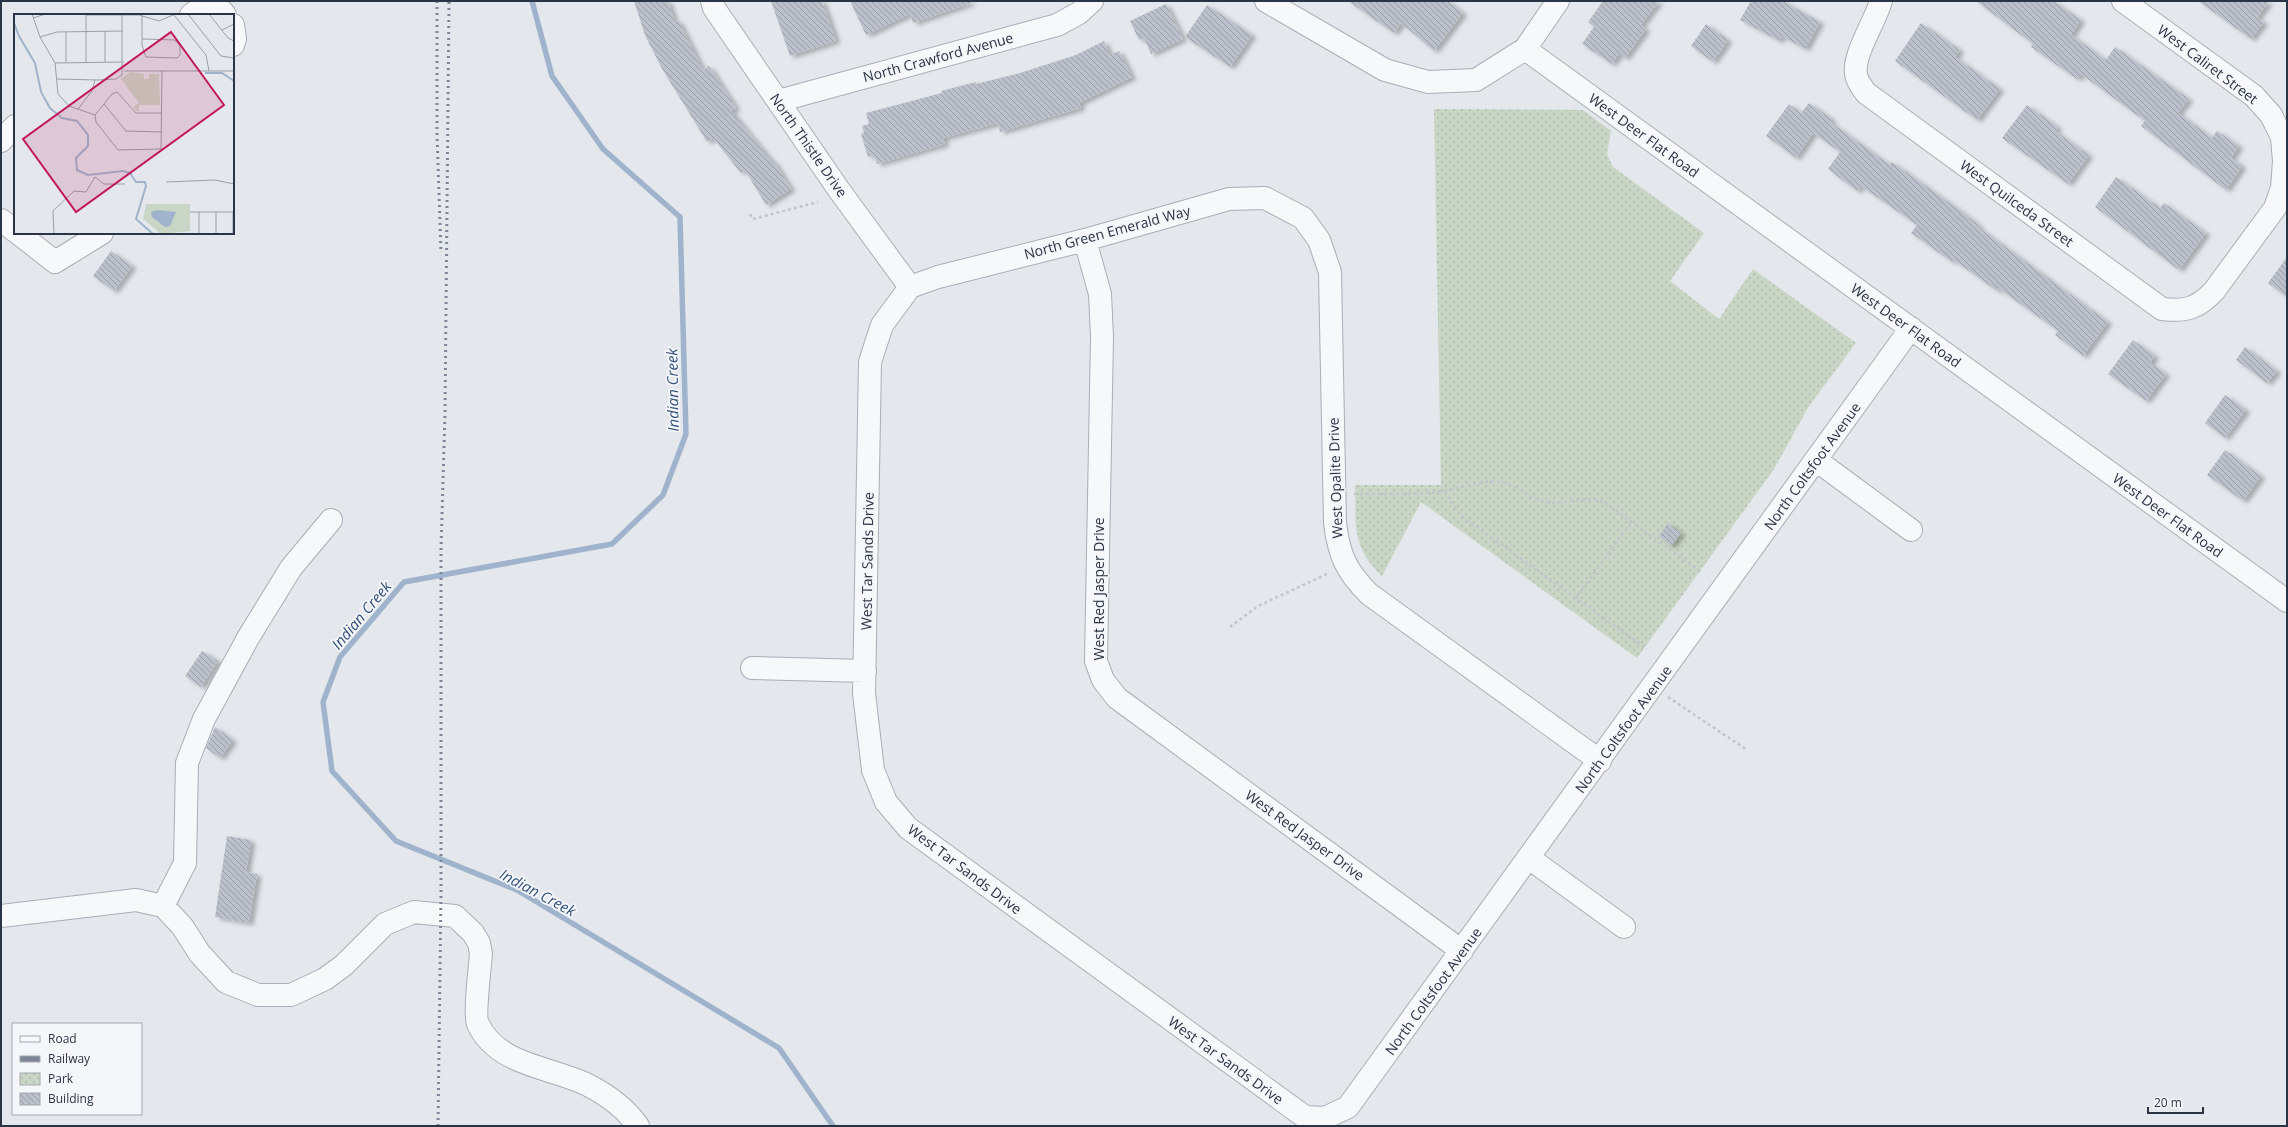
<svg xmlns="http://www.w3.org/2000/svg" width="2288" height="1127" font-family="'Open Sans',sans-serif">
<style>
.park{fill:url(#park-dots)}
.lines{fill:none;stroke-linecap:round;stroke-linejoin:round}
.stream{stroke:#9fb4cc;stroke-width:5.5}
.building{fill:url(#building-back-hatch);filter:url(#shadow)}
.minor-casing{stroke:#a9aeb7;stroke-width:24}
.path{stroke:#c2c5cb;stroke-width:2.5;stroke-dasharray:3 3;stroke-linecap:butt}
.minor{stroke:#f7f8fa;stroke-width:22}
.rail{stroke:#7d8696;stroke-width:3;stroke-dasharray:2 4;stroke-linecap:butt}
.labels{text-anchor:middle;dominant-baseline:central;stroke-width:3.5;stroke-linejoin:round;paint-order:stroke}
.street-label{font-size:14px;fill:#2b3445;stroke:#f4f6f9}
.water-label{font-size:15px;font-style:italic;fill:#34527a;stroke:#f4f6f9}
.inset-river{fill:none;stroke:#9fb4cc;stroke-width:2}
.inset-road{fill:none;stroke:#9a9fa9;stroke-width:1}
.view{fill:#c2185b;fill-opacity:0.15;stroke:#c2185b;stroke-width:2}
.inset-edge{fill:none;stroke:#2b3445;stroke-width:2}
</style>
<defs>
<pattern id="park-dots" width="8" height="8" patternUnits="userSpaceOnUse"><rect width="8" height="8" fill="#c9d6c5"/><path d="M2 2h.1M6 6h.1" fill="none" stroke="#adb8ab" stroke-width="1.8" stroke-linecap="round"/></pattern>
<pattern id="building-back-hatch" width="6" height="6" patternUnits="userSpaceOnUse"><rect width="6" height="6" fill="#bbc0ca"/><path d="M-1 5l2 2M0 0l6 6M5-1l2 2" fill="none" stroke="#989da6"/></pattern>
<filter id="shadow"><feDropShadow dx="4.5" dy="2.5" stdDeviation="2" flood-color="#0004"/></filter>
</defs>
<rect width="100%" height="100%" fill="#e4e7ec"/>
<path class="park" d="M1434,109L1583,110L1611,131L1607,154L1613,167L1704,233L1670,281L1719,319L1753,269L1856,343L1809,406L1774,469L1637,658L1421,502L1382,576C1351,547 1356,524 1355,485H1441Z"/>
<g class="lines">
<path class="stream" d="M532,1L552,76L603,149L680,217L686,434L663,495L612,544L404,582L340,657L323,702L332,771L396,841L517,890L779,1048L833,1126"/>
</g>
<path class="building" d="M634,1H668L675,22L678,20L703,70L709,66L736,108L731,111L772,161L773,160L791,189L766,205L745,170L741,173L713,138L707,142L661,67L645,35Z
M771,1H822L836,41L790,56Z
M850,1H970L971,3L913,23L910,14L866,35Z
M1348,1H1448L1463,13L1434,51L1401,23L1394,33Z
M1603,1H1659L1641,25L1646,29L1625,58L1619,54L1612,64L1582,44L1594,27L1588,22Z
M1751,1H1783L1820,22L1805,49L1782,36L1779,41L1740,20Z
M1976,1H2053L2081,20L2071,35L2106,60L2115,47L2189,99L2178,113L2212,138L2217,131L2239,146L2231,158L2242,166L2226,190L2141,126L2145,121L2081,74L2077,79L2031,47L2033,44Z
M2198,1H2269L2257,18L2264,22L2251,39Z
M1166,4L1183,39L1151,54L1144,38L1139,40L1130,21Z
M1207,5L1252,35L1230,67L1185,37Z
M1921,23L1960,50L1955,57L2000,89L1977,120L1895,61Z
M1706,24L1728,40L1713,62L1691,46Z
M1104,41L1110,55L1119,51L1132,77L1079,103L1081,108L1000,132L998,123L943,138L945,144L877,164L874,155L868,157L861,134L864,133L862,126L869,124L866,113L942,93L941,91L976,82V84L1020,73L1076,55Z
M1809,103L1832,119L1830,122L1890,165L1892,162L1958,209L1979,225L1978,227L2108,322L2083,356L2055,335L2058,331L1998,288L1997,291L1954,260L1952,262L1911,233L1917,225L1861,186L1857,191L1828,169L1840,152L1813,133L1796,158L1766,136L1789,104L1801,113Z
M2027,105L2058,127L2055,131L2089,155L2068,184L2002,138Z
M2116,177L2160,208L2164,203L2206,233L2179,270L2095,207Z
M111,251L132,266L114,291L93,276Z
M2287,257V297L2268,283Z
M2133,340L2155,356L2150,363L2166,374L2146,401L2108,374Z
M2245,347L2277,371L2267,383L2236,360Z
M2225,395L2246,410L2225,438L2205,423Z
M2225,450L2261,476L2243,501L2207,475Z
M1668,523L1681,533L1671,546L1659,536Z
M202,651L218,661L201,687L185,676Z
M215,727L233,740L220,758L206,748Z
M227,836L251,840L246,872L257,874L249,923L215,917Z"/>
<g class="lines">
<defs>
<path id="minor" d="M712,1L714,8L839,190L910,287
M1266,1L1385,70L1428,82L1476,80L1525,49L1558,1
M1881,1C1875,22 1853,54 1856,74C1857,82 1862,87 1866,93L2162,309C2186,312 2198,308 2214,291L2275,208L2282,188L2284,161L2282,137L2271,115L2254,96L2123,1
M191,15L205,5L222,11L225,15
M233,25L235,39L233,45
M1525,49L2287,601
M778,101L1057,25L1079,13L1092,1
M1,141L15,126
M1,220L15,231
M18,233L55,262L102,233
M1085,240L1100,294L1102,337L1096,661L1103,680L1117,698L1462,951
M910,287L882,325L870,362L864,693L873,770L886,802L908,828L1305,1117L1325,1118L1348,1107L1911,328
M910,287L938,277L1085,240L1229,199L1265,198L1303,218L1319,240L1330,272L1335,523C1339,555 1346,571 1369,594L1600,761
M1816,460L1911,530
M752,668L865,671
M1529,858L1624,927
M163,906L185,863L187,763L204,719L248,638L291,568L331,520
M1,916L136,900L163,906L182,926L200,954L226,982L258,995H291L325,979L344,965L385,924L414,912L455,916L473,933L479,943L481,954C480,966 474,1016 478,1024C497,1065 550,1067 586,1084C606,1094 626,1109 638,1126"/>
</defs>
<use href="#minor" class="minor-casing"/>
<path class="path" d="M750,214L753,219L818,202
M1445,491L1450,501L1464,518L1647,649
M1354,494C1381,493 1410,495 1437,492C1456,490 1481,479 1500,482C1517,484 1530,500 1547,502C1567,505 1585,495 1604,502L1702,573
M1576,598L1631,522
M1230,627L1258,606L1329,573
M1668,697L1747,750"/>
<use href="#minor" class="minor"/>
<path class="rail" d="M437,1V134L441,253
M438,1126L441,894V548L445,414L449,1"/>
</g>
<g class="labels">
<g class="street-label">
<text transform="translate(938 57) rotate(-15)">North Crawford Avenue</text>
<text transform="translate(2208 64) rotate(37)">West Caliret Street</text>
<text transform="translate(1644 135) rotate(36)">West Deer Flat Road</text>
<text transform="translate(809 145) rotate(55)">North Thistle Drive</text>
<text transform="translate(2017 203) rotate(36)">West Quilceda Street</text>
<text transform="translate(1107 232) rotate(-15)">North Green Emerald Way</text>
<text transform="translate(1906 325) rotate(36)">West Deer Flat Road</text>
<text transform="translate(1812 466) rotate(-54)">North Coltsfoot Avenue</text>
<text transform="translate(1335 478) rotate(-92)">West Opalite Drive</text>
<text transform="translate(2168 515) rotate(36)">West Deer Flat Road</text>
<text transform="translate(867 561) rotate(-89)">West Tar Sands Drive</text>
<text transform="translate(1098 589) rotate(-90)">West Red Jasper Drive</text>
<text transform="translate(1623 729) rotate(-54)">North Coltsfoot Avenue</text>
<text transform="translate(1305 835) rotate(36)">West Red Jasper Drive</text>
<text transform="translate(965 869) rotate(37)">West Tar Sands Drive</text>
<text transform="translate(1433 991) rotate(-54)">North Coltsfoot Avenue</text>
<text transform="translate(1226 1060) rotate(36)">West Tar Sands Drive</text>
</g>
<g class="water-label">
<text transform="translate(672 390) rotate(-91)">Indian Creek</text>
<text transform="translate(361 615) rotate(-50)">Indian Creek</text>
<text transform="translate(538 892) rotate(28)">Indian Creek</text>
</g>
</g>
<g transform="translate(14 14)">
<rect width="220" height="220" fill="#e4e7ec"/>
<path d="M116,58L130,60V65H135V60H145L146,91H125V98L123,97L119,93L125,89L107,65ZM132,190H176V217L147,220L129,205Z" fill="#c9d6c5"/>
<path d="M143,196L162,198L156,212L151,213L138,203L137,198Z" fill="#9fb4cc"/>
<path class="inset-river" d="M0,9L5,22L21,49L27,78L36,94L48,104L63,107L74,121V132L62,144L63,156L74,161L109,157L116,159L122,168H131L132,172L122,205L139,220M191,59H208L220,67"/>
<path class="inset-road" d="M18,0L26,23L41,49L44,80L55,92L81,101M174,0L207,42L220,44M195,0L214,24L220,27M72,1H125L145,7L161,0M72,1V48M160,1L192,41L195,57M19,4L32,0M208,16L220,10M91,17V48M52,18V48M26,23L43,18L109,17M128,25L161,26L166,32V41L163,44L132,43L128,31V0M41,49L110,48M110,57H220M42,65L84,66L102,65L108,61V0M90,90L112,117L148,118M64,95L78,77L81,66M81,101L82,108L104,136L147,135L148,57M81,101L98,80L103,78L122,99H148M152,168L201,166L220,170M176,198H220M185,198V220M202,198V220M219,198V220M40,220L39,197L60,177L72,178L81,163L90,170H111"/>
<path class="view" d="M157,18L210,91L62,198L9,125Z"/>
<rect width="220" height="220" class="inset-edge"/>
</g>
<rect width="2288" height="1127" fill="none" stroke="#2b3445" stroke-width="4"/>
<rect x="12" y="1023" width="130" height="92" fill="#f4f6f9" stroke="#a4a8b1"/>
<rect x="20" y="1036" width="20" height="6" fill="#f7f8fa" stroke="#a4a8b1"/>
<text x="48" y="1043" font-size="12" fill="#2b3445">Road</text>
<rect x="20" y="1056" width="20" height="6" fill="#7d8696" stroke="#a4a8b1"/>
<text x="48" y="1063" font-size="12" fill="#2b3445">Railway</text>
<rect x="20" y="1073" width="20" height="12" fill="url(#park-dots)" stroke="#a4a8b1"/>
<text x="48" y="1083" font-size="12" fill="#2b3445">Park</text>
<rect x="20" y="1093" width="20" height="12" fill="url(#building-back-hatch)" stroke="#a4a8b1"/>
<text x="48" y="1103" font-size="12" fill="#2b3445">Building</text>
<path d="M2148 1107v6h55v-6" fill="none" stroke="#2b3445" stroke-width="2"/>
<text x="2154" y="1107" font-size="12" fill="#2b3445" stroke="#f4f6f9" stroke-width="3" paint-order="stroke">20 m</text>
</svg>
